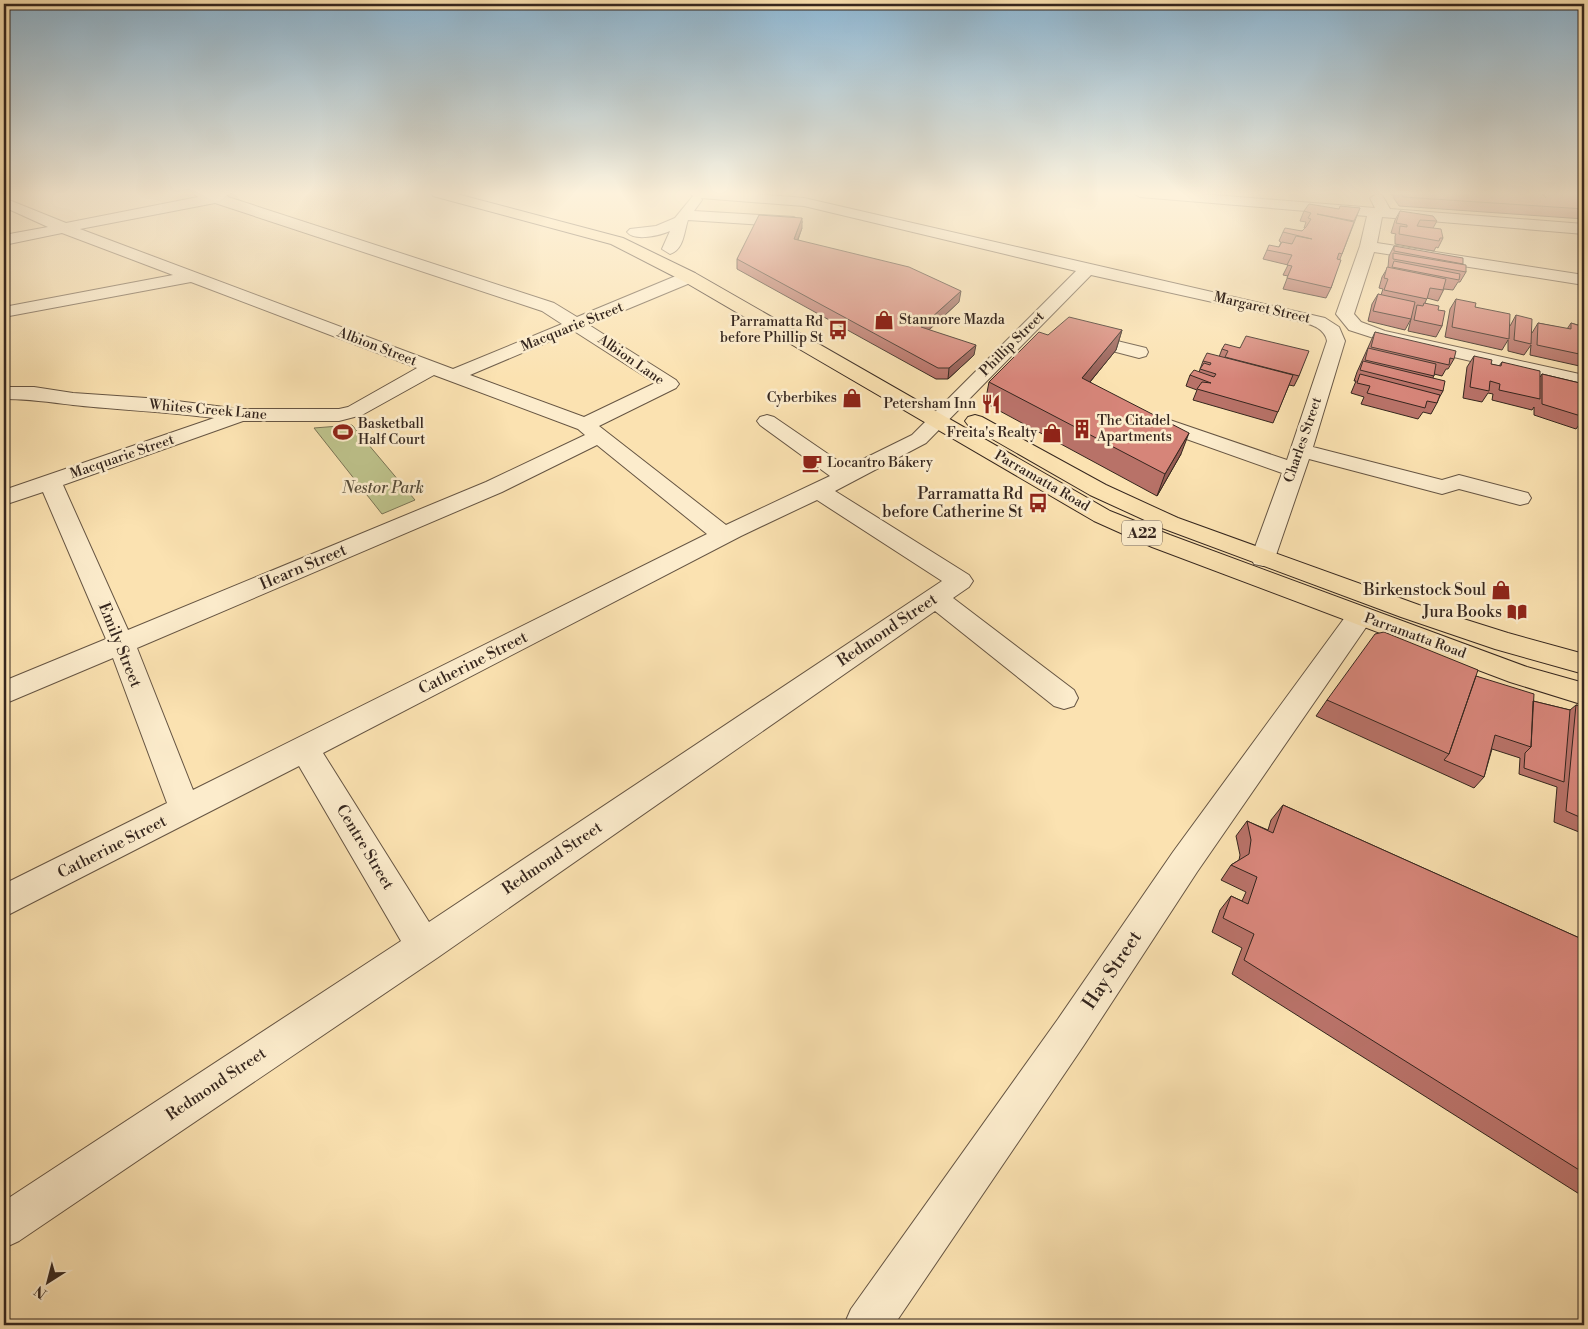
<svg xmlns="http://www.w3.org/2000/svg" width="1588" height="1329" font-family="'Libre Bodoni',serif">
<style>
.green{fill:#bec38c;stroke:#7a7455}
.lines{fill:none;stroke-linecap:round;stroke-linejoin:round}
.minor-casing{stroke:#665543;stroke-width:2}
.highway-casing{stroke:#35261e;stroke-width:2}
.minor{fill:#fceccc;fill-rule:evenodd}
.highway{fill:#fbe2b1;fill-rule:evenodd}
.wall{fill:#b87268;stroke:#35261e}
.shaded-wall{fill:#965d55;stroke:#35261e}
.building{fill:#d68579;stroke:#35261e}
.labels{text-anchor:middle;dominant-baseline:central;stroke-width:5;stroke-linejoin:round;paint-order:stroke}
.far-street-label{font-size:14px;fill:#35261e;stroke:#fceccc}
.far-poi-label{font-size:14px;fill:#35261e;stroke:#fceccc;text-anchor:start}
.shield{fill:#fceccc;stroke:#716152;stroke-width:1}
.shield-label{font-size:15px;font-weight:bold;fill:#35261e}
.park-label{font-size:16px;font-style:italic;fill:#574d3a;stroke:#fceccc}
.poi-label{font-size:16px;fill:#35261e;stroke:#fceccc;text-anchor:end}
.street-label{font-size:16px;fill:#35261e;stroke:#fceccc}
.near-street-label{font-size:19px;fill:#35261e;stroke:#fceccc}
</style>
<rect width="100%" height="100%" fill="#fbe2b1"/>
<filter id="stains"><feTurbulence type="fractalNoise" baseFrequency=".004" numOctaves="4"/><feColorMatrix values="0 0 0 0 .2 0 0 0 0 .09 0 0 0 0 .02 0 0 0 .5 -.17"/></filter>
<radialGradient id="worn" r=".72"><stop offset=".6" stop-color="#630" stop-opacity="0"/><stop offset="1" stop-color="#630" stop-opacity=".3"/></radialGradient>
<path class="green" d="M352,425L415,500L382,514L314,428Z"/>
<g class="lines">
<defs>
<path id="minor" d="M193,193L226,194L228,197L554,303L577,317L683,273H695L697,277L695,281L589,325L676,380L679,384L676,388L599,426L726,525L830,476L760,425L757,421L760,417L767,415L774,417L847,467L912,435L1076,271L804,206L701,198L702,200L694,211L794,217L802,222L794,227L688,220C684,231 684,250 670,254L662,249L670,231C661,235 635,242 627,232L630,229L656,226L675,218L693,196L690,193H745L804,198L1325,318L1339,327L1345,341L1313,447L1442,480L1459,475L1528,493L1531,498L1528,503L1520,505L1459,489L1442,494L1309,459L1275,558L1272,564L1263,566L1254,564L1251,558L1282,473L1147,425L1144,421L1147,417L1154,415L1161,417L1287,460L1327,341C1325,329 1313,325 1302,322L1091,275L926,443L835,491L969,575L973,581L969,587L953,598L1074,690L1078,698L1074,706L1064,709L1054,706L935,611L437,958L19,1241L4,1248V1201L401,941L299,766L4,917V884L167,803L113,658L4,704V681L106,639L43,492L4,505V490L214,418C167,412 120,410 73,405C49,402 28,399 4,399V387H34L73,393L161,399L240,409H339L348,407L417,368L191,282L4,317V307L173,275L62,233L4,245V235L48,227L4,207V198L66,223L198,197ZM215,203L542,311L562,324L453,369L80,229ZM574,331L655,383L584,417L470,375ZM434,375L578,429L585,435L486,482L128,630L63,485L243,421H339L362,415ZM597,445L707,534L193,790L137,648L502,492ZM817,500L942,581L429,922L323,753L741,536Z
M1133,193H1190L1375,208L1370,198L1377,194L1382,195L1390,209L1584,224V234L1382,217L1377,243L1584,275V285L1374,252L1354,314L1361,322L1385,331L1584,375V387L1380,340L1349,330L1336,314L1360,246L1367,216L1140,197Z
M1080,332L1146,348L1148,352L1146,356L1139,358L1074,341L1071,337L1074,333Z
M1360,607L1369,609L1373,616L1369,623L1197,872L1084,1045L894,1325H844L851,1309L1058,1019L1173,852L1351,609Z"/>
<path id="highway" d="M431,193H453L623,238L695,273L1110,511L1170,535L1527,667L1584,683V705L1510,682L1152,547L1094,521L683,281L611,244L433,196Z
M975,415L982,417L1106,485L1178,518L1419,605L1508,633L1584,654V674L1495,649L1401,617L1162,528L1090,495L968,425L965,421L968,417Z"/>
</defs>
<use href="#minor" class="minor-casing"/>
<use href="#highway" class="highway-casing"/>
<use href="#minor" class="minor"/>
<use href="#highway" class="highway"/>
</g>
<path class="wall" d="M1390,193H1584V219L1399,206L1393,197L1394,195H1391Z
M1360,208L1340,259L1331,288L1326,298L1283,289L1288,276L1283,275L1288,265L1263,259L1267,250L1279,247L1281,242L1279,241L1283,232L1302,231L1306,228H1304L1306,222L1300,221L1304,211Z
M1400,211L1437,221L1433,228L1443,238L1438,248L1436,247L1434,251L1395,244V236L1396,234L1391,233L1395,220Z
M802,228L798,240L959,302L929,330L974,355L948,379H936L737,269V259Z
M1394,246L1463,264V265L1466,272L1460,282H1458L1453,290L1444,289L1438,301L1427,298L1425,303L1438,310L1442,326L1436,337L1408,331L1411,319L1405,330L1368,321L1372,304L1378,294L1381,295L1383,289L1379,288L1382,277L1388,267L1389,256Z
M1456,299L1475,307L1510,326L1516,315L1532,333L1538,323L1567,329L1571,323L1584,327V367L1530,355L1531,345L1524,355L1508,351V340L1502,350L1445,337L1450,309Z
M1122,330L1116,350L1090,382L1181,454L1157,496L985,403L989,382L1048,335Z
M1375,332L1454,359L1448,369H1446L1442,376L1434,374L1433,378L1443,391L1439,398L1437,403L1431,414L1423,412L1418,419L1361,404L1364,397L1351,393L1356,381H1354L1357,372Z
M1240,348L1299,376L1294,386L1289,385L1273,423L1193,400L1197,390L1186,386L1190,375L1199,372L1203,361L1219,357L1222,349Z
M1474,356L1491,364L1499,366L1502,362L1540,377L1542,374L1584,384V428H1582V421L1576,429L1534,415V407L1532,410L1492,400L1493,394L1488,393L1482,402L1463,398L1467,367Z
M1476,676L1533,701L1570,710L1576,705L1584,707V834L1554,822L1557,787L1519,774L1520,758L1492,749L1484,777L1474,788L1316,716L1327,700Z
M1283,805L1584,940V1197L1232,974L1242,948L1212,932L1220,910L1231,896L1242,901L1246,892L1221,880L1231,865L1239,860L1240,855L1236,836L1247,821L1268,830L1271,820Z"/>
<path class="shaded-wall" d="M802,218V228L794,249V239Z
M961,291L959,302L920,338L921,327Z
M1122,330L1116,350L1076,399L1082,378Z
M976,345L974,355L948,379L949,368Z
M1189,433L1181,454L1157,496L1165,474Z"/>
<path class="building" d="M1401,193H1541L1546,198L1542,193H1584V209L1403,197Z
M1309,204L1339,209L1340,206L1360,208L1354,221L1317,214L1354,222L1342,254L1339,253L1337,259L1341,260L1331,288L1287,278L1292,266L1287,265L1292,255L1267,250L1269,245L1279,247L1282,242L1292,244L1296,236L1312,239L1283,232L1285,228L1302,231L1306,227L1311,219L1308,218L1311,213L1304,211Z
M1400,211L1433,216L1437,221L1420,220L1417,226L1441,229L1443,238H1440L1439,241L1399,234L1400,226L1407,227V225L1396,223Z
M759,215L802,218L794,239L909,267L961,291L921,327L976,345L949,368H938L737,259Z
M1394,246L1463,258V264L1394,251Z
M1393,253L1466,265V272L1393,259Z
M1394,261L1460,274L1459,280L1392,267Z
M1387,267L1446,279L1443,290L1430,288L1427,299L1384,290L1388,279L1384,278Z
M1378,294L1415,302L1411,319L1373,311Z
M1456,299L1476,303L1475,307L1510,314L1509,339L1452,327Z
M1424,303L1439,306L1438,310L1445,311L1442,326L1414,320L1417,305L1423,306Z
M1516,315L1532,319L1531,344L1514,340Z
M1069,317L1122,330L1082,378L1189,433L1165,474L989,382L1039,332L1048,335Z
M1538,323L1571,329V323L1584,327V355L1537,345Z
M1375,332L1456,351L1454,359L1450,358L1449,365L1371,347Z
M1246,336L1309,351L1299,376L1225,357L1228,351L1222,349L1225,344L1240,348Z
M1368,348L1436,364L1434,376L1365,360Z
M1207,353L1293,375L1278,412L1197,389L1202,382L1211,383L1190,375L1194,370L1214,377L1216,374L1200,369L1204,363L1210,365L1211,363L1203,361Z
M1474,356L1492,360L1491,364L1501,366L1502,362L1540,371V399L1499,390L1500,384L1490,381L1489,391L1470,387Z
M1363,361L1445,381L1443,391L1360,370Z
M1360,374L1440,395L1437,403L1427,401L1425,408L1367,393L1370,386L1357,383Z
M1542,374L1584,384V417L1542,404Z
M1384,632L1478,670L1449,754L1327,700L1375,634Z
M1476,676L1534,694L1531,747L1495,735L1484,777L1444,760L1449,754Z
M1533,701L1570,710L1564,782L1524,768L1525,753L1531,747Z
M1576,705L1584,707V819L1566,811Z
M1283,805L1584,940V1173L1244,960L1254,934L1223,918L1231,896L1248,904L1257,877L1231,865L1249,854L1251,840L1247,821L1273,833Z"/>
<linearGradient id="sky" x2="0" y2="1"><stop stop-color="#8db7d4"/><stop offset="0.51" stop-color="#fdf2dc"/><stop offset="1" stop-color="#fdf2dc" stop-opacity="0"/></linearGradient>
<rect width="1588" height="379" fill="url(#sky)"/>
<defs>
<symbol id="shop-bare" viewBox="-9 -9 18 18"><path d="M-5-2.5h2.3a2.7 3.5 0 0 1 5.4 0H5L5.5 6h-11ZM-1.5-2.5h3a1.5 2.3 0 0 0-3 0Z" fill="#8f2418" stroke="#fceccc" stroke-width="2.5" paint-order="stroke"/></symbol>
<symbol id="bus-bare" viewBox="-9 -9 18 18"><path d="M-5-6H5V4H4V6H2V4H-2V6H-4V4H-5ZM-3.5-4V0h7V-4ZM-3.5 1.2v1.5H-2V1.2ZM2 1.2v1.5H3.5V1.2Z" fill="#8f2418" stroke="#fceccc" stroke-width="2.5" paint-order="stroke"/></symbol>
<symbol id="restaurant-bare" viewBox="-9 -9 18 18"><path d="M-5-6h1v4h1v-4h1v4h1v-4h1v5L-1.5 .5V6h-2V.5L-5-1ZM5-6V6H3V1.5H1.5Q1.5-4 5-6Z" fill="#8f2418" stroke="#fceccc" stroke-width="2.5" paint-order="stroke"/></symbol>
<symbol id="building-bare" viewBox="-9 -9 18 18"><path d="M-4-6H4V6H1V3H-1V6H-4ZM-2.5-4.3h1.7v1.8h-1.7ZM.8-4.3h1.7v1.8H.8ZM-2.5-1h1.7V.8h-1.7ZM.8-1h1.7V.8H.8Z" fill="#8f2418" stroke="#fceccc" stroke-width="2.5" paint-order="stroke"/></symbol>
<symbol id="stadium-bare" viewBox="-9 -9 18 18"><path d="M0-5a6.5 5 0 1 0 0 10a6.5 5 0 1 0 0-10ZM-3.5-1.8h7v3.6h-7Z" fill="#8f2418" stroke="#fceccc" stroke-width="2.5" paint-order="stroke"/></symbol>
<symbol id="cafe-bare" viewBox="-9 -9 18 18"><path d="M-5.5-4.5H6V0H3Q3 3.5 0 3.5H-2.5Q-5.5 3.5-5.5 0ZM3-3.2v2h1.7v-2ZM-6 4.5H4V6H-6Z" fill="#8f2418" stroke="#fceccc" stroke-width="2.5" paint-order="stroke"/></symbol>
<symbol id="library-bare" viewBox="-9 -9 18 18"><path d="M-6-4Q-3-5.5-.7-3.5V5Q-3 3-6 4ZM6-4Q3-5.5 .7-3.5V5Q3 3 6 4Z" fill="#8f2418" stroke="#fceccc" stroke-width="2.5" paint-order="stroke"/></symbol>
</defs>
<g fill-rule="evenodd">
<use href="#shop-bare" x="870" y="306" width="28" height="28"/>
<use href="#bus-bare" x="824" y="316" width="28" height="28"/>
<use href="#shop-bare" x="838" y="384" width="28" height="28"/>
<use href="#restaurant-bare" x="977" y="390" width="28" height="28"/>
<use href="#building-bare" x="1068" y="415" width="28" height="28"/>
<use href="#stadium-bare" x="329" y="418" width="28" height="28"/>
<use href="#shop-bare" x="1038" y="419" width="28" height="28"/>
<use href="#cafe-bare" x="798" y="449" width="28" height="28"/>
<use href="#bus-bare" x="1024" y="489" width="28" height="28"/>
<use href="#shop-bare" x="1487" y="576" width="28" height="28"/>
<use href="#library-bare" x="1503" y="598" width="28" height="28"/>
</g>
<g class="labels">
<g class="far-street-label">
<text transform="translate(1262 308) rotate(13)">Margaret Street</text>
<text transform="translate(572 327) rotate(-22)">Macquarie Street</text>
<text transform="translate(1012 344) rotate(-45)">Phillip Street</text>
<text transform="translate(377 347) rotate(21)">Albion Street</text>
<text transform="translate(631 360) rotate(35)">Albion Lane</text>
<text transform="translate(208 410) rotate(5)">Whites Creek Lane</text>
<text transform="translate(1303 440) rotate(-71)">Charles Street</text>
<text transform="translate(122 457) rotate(-19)">Macquarie Street</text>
<text transform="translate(1042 481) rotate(30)">Parramatta Road</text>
<text transform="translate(1415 636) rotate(20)">Parramatta Road</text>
</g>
<g class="far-poi-label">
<text x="899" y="320">Stanmore Mazda</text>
<text x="823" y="322" text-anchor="end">Parramatta Rd<tspan x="823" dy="16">before Phillip St</tspan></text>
<text x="837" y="398" text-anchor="end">Cyberbikes</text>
<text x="976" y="404" text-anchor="end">Petersham Inn</text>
<text x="1097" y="421">The Citadel<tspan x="1097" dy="16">Apartments</tspan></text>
<text x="358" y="424">Basketball<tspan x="358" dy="16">Half Court</tspan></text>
<text x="1037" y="433" text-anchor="end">Freita's Realty</text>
<text x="827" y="463">Locantro Bakery</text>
</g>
<rect class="shield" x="1122" y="520.5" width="40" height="25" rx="4"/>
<g class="shield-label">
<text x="1142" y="533">A22</text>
</g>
<g class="park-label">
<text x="383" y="488">Nestor Park</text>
</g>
<g class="poi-label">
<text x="1023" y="494">Parramatta Rd<tspan x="1023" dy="18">before Catherine St</tspan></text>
<text x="1486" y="590">Birkenstock Soul</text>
<text x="1502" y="612">Jura Books</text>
</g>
<g class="street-label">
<text transform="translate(303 567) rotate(-23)">Hearn Street</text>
<text transform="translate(887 630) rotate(-34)">Redmond Street</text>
<text transform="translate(120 645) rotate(68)">Emily Street</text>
<text transform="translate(473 663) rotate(-27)">Catherine Street</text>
<text transform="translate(112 847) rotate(-27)">Catherine Street</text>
<text transform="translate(365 847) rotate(59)">Centre Street</text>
<text transform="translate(552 858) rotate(-34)">Redmond Street</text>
<text transform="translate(216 1084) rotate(-34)">Redmond Street</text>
</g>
<g class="near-street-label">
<text transform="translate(1112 970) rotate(-56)">Hay Street</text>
</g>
</g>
<rect width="1588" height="1329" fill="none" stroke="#fbe2b1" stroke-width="20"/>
<rect x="5" y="5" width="1578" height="1319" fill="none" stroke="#35261e" stroke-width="2.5"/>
<rect x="10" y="10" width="1568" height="1309" fill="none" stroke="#35261e"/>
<g transform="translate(48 1282) rotate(216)" stroke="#fceccc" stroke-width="4" paint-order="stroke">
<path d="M0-4L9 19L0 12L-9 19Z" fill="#35261e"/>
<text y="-8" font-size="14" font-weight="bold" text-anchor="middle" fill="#35261e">N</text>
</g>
<rect width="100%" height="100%" filter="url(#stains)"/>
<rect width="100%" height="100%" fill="url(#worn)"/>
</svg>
